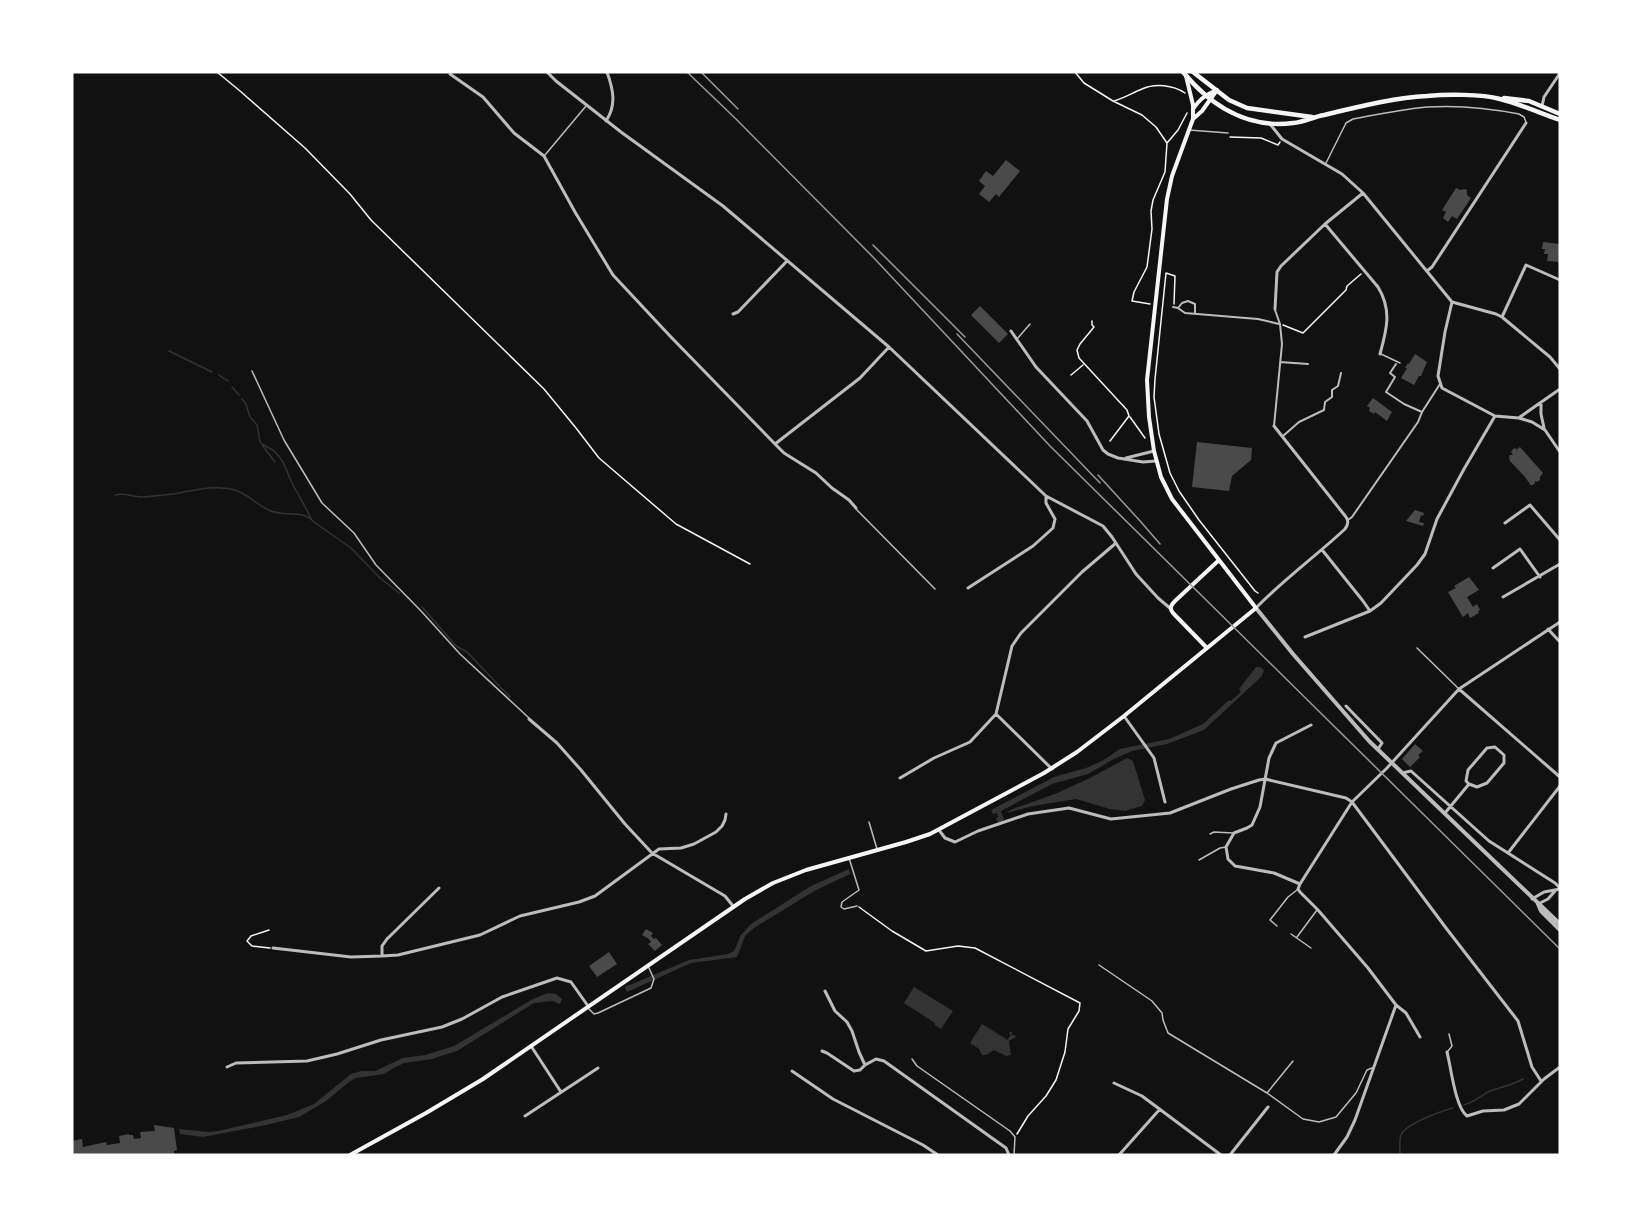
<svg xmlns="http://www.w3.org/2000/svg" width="1632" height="1227" font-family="'Exo 2',sans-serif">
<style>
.water{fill:#333}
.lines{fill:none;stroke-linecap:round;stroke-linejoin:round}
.stream{stroke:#333;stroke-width:1.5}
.building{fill:#4a4a4a}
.path{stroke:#f5f5f5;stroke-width:1.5}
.service{stroke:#bcbcbc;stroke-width:1.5}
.pedestrian{stroke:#bcbcbc;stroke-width:2}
.minor{stroke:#bcbcbc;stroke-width:3}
.tertiary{stroke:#bcbcbc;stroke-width:4}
.secondary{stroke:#f5f5f5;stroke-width:4}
.primary{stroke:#f5f5f5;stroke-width:4.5}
.rail{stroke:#9a9a9a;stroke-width:1.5}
</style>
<rect width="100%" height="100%" fill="#111"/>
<path class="water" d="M1256,667H1260L1264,670L1262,676L1204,730L1167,744L1132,751L1112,760L1088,774L1052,784L1001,811L1004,820L998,823L996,819L998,817L997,813L993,814L991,810L1054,777L1086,768L1102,761L1120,749L1169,739L1203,724L1229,700L1231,701L1241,692L1239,689Z
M1127,758L1133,761L1145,800L1142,806L1125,811L1110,809L1076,799L1033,806L1007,813L1010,810L1055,794L1090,778Z
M849,869L850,874L816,890L754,928L745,936L737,957L691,963L627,992L625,987L689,960L728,954L734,951L741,935L751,924L811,886Z
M914,987L953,1011L941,1029L935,1025V1023L904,1003Z
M548,993L556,994L562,999L560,1004L552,1001L534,1003L457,1051L432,1059L404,1063L392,1069L384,1074L356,1078L349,1082L326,1101L299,1117L266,1125L203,1137L180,1134L179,1129L209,1132L218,1131L287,1115L314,1104L351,1074L361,1071H375L403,1058L425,1055L454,1046L533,999Z
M982,1024L1008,1040L1009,1037L1011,1036L1009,1032H1012V1035H1015L1016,1037L1009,1041L1011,1055L1006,1056L994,1050L986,1055H982L979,1049L970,1043Z"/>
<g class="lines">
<path class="stream" d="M169,351L212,372
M219,375L228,381
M232,387L239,395
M242,399L246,404L250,417L257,425L260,442C264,446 271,448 275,452C287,464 286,472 293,485C299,496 306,507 311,519
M262,445L275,462
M115,495C124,492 133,497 142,497C156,496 171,495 184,492C201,489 217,485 235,490C248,494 258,506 271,511C286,517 302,509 314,522L351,548L380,578L399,593
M422,607L456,646L467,652L510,697
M1464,1105C1477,1101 1480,1096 1490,1091C1501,1087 1513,1085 1523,1079
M1400,1155C1400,1149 1399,1141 1401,1135C1405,1124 1442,1111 1453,1108"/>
</g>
<path class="building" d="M1006,160L1020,171L999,197L996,194L989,202L979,194L985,186L979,181L986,171L993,176Z
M1456,188L1460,190L1465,189L1467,190V195L1471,198L1457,219L1452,216L1448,222L1443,218L1446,212L1442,210Z
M1543,242L1560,244V262L1547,261L1548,254H1544L1545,249H1542Z
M980,306L1008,334L999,343L971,315Z
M1415,354L1427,362L1421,376H1419L1414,385L1401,378L1407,368H1405L1408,363L1409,364Z
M1373,398L1392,412L1387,421L1375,412L1374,414L1369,411L1370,408L1367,406Z
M1197,442L1252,448L1251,460L1232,476L1229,491L1192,487Z
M1520,447L1543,473L1540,477V480L1537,482L1535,481V483L1533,485H1529L1530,484L1525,477L1510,461L1509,457L1510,455H1513L1511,452L1513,449L1515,448L1518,451L1517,449Z
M1415,510L1424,513L1423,516L1421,515L1419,522L1424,523L1423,526L1406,521Z
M1469,577L1479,590L1467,597L1473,607L1477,604L1480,610L1478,611L1479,613L1470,618L1468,613L1463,617L1461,614L1448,592L1456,588L1454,586Z
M1415,744L1423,751L1418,755L1420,757L1410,767L1402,759Z
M646,929L653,933L651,936L654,939L656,938L662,945L655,951L648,944L651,942L649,939L642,935Z
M609,952L617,964L597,977L589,966Z
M154,1125L174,1128L177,1150L174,1151V1155H72V1141L82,1139L83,1147L106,1142L107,1145L120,1143L119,1136L129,1134V1135H133L134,1139L141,1138L140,1132L155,1131Z"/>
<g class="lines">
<path class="path" d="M217,72L240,91L305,148L350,194L371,220L544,389L576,428L599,458L676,524L750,564
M1075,72L1084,83L1113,101L1142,115L1156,127L1167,143L1165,172L1153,200L1151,211L1152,229L1147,267L1134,292L1132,301L1150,304
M1114,101C1124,98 1132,93 1142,89C1155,83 1173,85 1185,93
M1230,137L1261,138L1278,145L1280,142
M1167,143L1178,130L1187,113
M1174,304L1175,276L1166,273L1155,379L1154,397L1159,434L1170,473L1179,491L1199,520L1255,591L1258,593
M1092,321V325L1094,327L1080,344L1077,350L1079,358L1127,410L1129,416L1110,441
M1283,325L1303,333L1346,290L1347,286L1361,274
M1071,375L1083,365
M1130,417L1145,438
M859,907L892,931L926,951L958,946L975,948L1080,1003L1079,1011L1068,1029L1065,1052L1056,1080L1046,1096L1028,1116L1017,1134
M269,930L251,936L247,941L252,946L270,948"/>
<path class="service" d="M1189,130L1228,133
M545,155L586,106
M1326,163L1346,123L1353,119C1377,115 1402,109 1427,107C1458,105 1489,108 1519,114L1524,117L1526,122
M1017,339L1030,324
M1381,354L1400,363
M252,371L284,440L322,503L354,533L376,565L422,612L460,654L529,718
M856,509L935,589
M1417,648L1459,689
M869,822L877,849
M1210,834L1214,832L1233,833
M849,858L859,890L842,902L841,907L844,909L857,906
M1199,860L1220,848L1226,847
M1277,926L1270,920L1288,897L1297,890
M1291,934L1311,948
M1297,937L1317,910
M1099,965L1152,1001L1162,1013L1163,1020L1168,1033L1267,1093L1303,1119L1319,1122L1336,1117L1356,1093L1367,1070L1372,1068
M589,1009L594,1014L598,1013L651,988L654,979L648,966
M1448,1051L1452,1046L1449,1034
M912,1059L917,1066L1010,1131L1015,1137L1014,1155
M1267,1093L1293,1061"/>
<path class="pedestrian" d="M1173,307L1178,308L1185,313L1258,319L1279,324
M1178,308L1182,303L1188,301L1195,304V313
M1280,362L1308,364
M1396,364L1390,373L1395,377L1386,392L1404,404L1422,412
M1274,426L1282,344L1280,324L1275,310
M1283,436L1299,422L1324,410L1325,402L1332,397V390L1338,386L1341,373
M1348,520L1352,517L1418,422L1422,412L1440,384"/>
<path class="minor" d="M547,72L556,81L621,132L723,206L889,347L1046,496L1103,526L1112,537L1136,574L1158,598L1171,609
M450,74L483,97L514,133L544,156L575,212L613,275L670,336L775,444L784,453L816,473L832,488L849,500L856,508
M1542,106L1544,97L1560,73
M606,121C617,105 613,89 607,72
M1270,124L1282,139L1342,174L1363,193L1452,302
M1325,224L1378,287C1392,310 1387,329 1380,354
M1427,271L1432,267L1526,123
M1452,302L1445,332L1438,376L1442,388L1495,416L1519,418L1532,422L1545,430L1560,452
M1452,302L1496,314L1502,317L1550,357L1560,369
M1275,309L1277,272L1281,266L1325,224L1363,193
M733,314L738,312L787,261
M1502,317L1526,265L1560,280
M1011,331L1036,367L1087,421L1103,450L1108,454L1118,458L1143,462L1156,461
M1541,404V414L1544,428
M1520,417L1560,389
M775,444L860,378L889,347
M1126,458L1154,451
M1505,523L1530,505L1560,540
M1323,551L1363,601L1370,611
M1493,568L1520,549L1540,577
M968,588L1033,546L1053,528L1055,519L1046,503V496
M1503,597L1560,564
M1256,608C1283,580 1316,556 1345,529C1348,525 1349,521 1346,517L1274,426
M1548,629L1560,642
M1305,637L1370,611L1381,603L1417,565L1425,554L1437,519L1464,469L1495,416
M1459,689L1560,777
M1346,706L1382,743L1378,749
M996,714L1052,769
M1124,716L1154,758L1165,802
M529,719L557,743L581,770L625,824L652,853L725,896L733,906
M1402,773L1411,771L1489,841L1555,883L1560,888
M900,778L934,758L970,742L996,714L1012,646L1021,633L1082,572L1116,543
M1445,813L1469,784L1477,787L1487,783L1504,763V755L1495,747L1487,748L1468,770L1466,781L1469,784
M939,830L945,838L955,842L978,831L1028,814L1069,808L1111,819L1170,813L1231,789L1259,780L1265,779L1346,798L1352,802L1446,928L1518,1021L1532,1067L1541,1081
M1508,853L1560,786
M1300,884L1274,873L1235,866L1228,859L1226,847L1234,833L1247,828L1252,825L1260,807L1269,758L1276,743L1311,725
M1532,899L1544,892L1560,889
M1538,904L1548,899L1555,891
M273,948L351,957L382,956L398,955L480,935L520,916L579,902L595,896L659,849L681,848L694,844L716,832L722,826L725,820L726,814
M382,956V946L387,939L439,888
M1396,1005L1406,1013L1420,1037
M531,1046L561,1092
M822,1051L827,1053L854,1071L860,1070L865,1065L859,1052L852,1031L847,1022L835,1011L825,991
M1447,1052C1451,1067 1455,1107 1467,1116L1483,1111L1504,1110L1519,1104L1544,1079L1560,1067
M865,1065L876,1059L884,1061L1006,1148L1009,1155
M227,1067L236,1063L307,1061L337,1054L381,1040L442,1027L462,1019L502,997L557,978L571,982L588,1006
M792,1071L833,1099L923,1145L938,1155
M1114,1083L1142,1096L1221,1155
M525,1116L598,1068
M1119,1155L1160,1109
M1230,1155L1268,1107
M1334,1155L1347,1137L1355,1120L1396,1005L1368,968L1318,910L1300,892L1298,889L1300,884L1352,802L1387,768L1459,689L1560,622"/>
<path class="tertiary" d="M1256,608L1293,654L1369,741L1560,924
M1538,904L1541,911L1560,930"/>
<path class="secondary" d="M1193,109C1200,99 1205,95 1216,91
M1193,119L1202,111L1217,90
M1207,648L1173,613C1169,608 1171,605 1175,601L1218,561
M350,1155L426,1113L483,1079L745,899L773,883L806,870L906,842L930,834L1044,773L1077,752L1124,716L1256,608L1172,499L1161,477L1154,451L1149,417L1147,380L1167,199L1172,176L1193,119V105L1186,76"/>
<path class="primary" d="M1183,72C1211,106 1248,129 1293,123C1304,122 1313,117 1324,115C1358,107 1392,98 1427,96C1447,94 1481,94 1500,99C1520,104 1540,113 1560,120
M1193,72L1229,100L1247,108L1312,117
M1504,98L1529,101L1560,114"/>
<path class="rail" d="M687,72L736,119L873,257L1050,446L1560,949
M701,72L738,109
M873,245L965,337
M957,334L1100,483
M1098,475L1141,522L1160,544"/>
</g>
<rect width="1632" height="1227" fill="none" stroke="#ffffff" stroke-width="147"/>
</svg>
